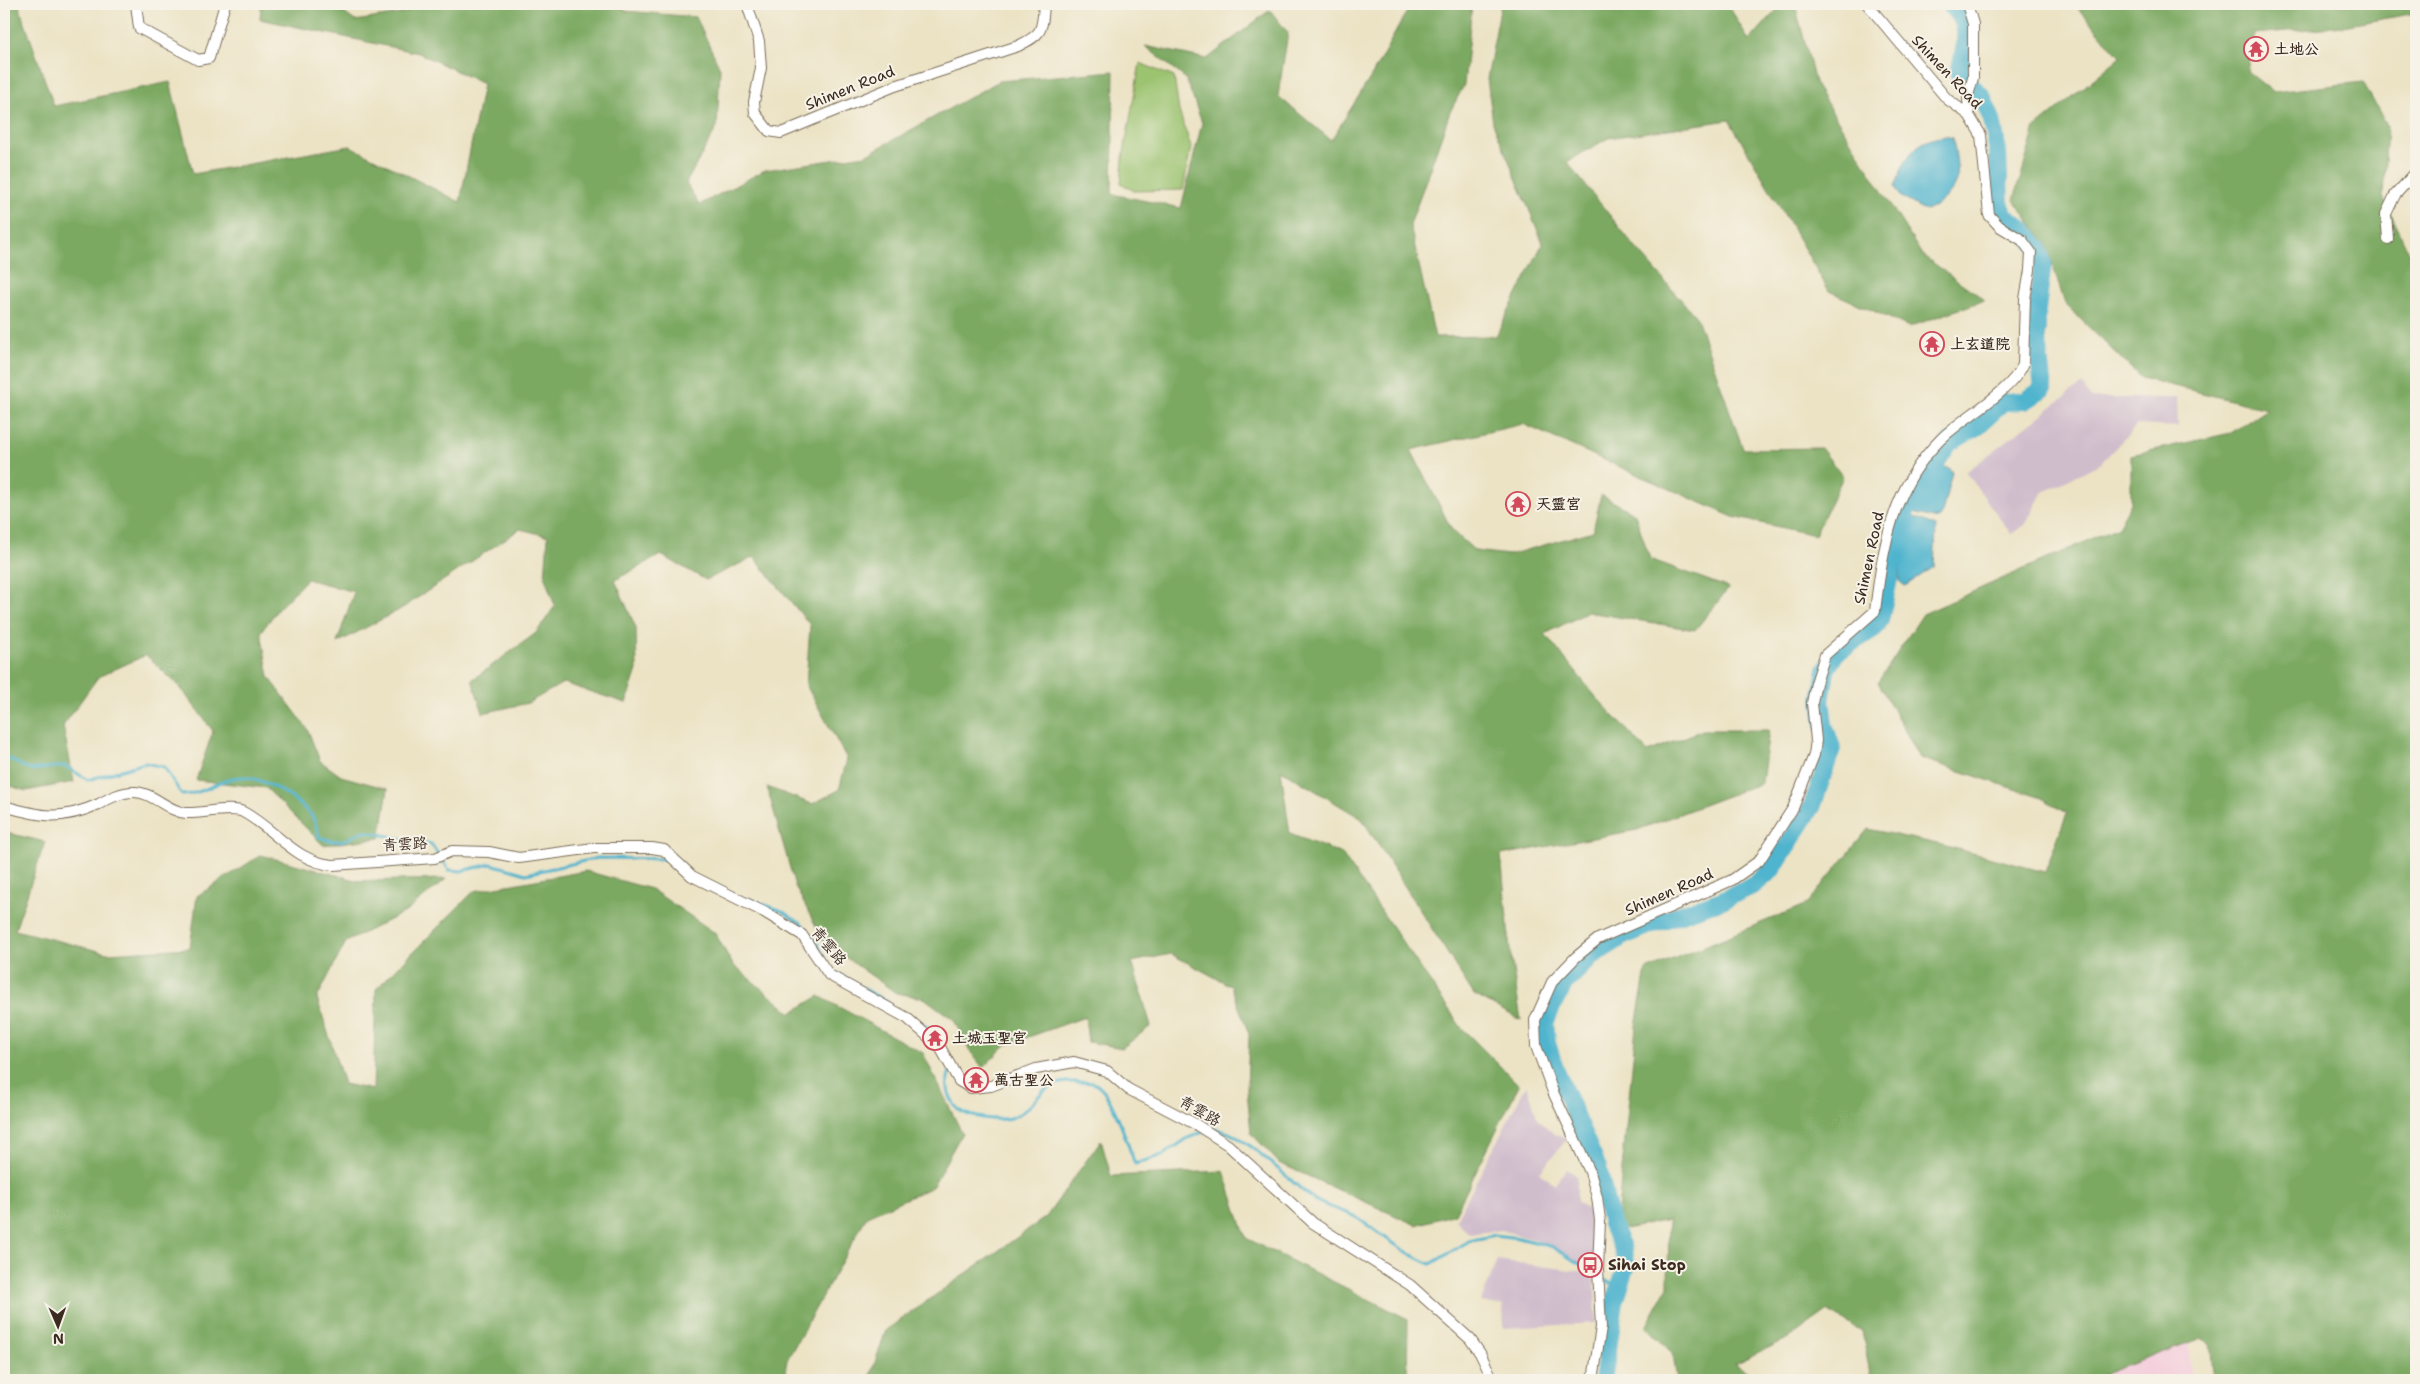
<svg xmlns="http://www.w3.org/2000/svg" width="2420" height="1384" font-family="'Shantell Sans','LXGW WenKai TC',sans-serif">
<style>
.built{fill:#f4cfdc}
.industrial{fill:#d0bdcc}
.green{fill:#9bc36f;stroke:#6b7646}
.forest{fill:#7ca962;stroke:#5c6a40}
.water{fill:#4fb4ce;stroke:#456f76}
.lines{fill:none;stroke-linecap:round;stroke-linejoin:round}
.stream{stroke:#4fb4ce;stroke-width:3}
.river{stroke:#4fb4ce;stroke-width:18}
.street-casing{stroke:#796b58;stroke-width:12}
.street{stroke:#fff;stroke-width:10}
.labels{text-anchor:middle;dominant-baseline:central;stroke-width:4;stroke-linejoin:round;paint-order:stroke}
.poi-label{font-size:15px;font-weight:bold;fill:#3b2a1e;stroke:#f7f3e8;text-anchor:start}
.street-label{font-size:15px;fill:#3b2a1e;stroke:#f7f3e8}
</style>
<rect width="100%" height="100%" fill="#f7f3e8"/>
<filter id="ink" filterUnits="userSpaceOnUse"><feTurbulence type="fractalNoise" baseFrequency=".02" numOctaves="2"/><feDisplacementMap in="SourceGraphic" scale="10" xChannelSelector="R" yChannelSelector="G"/><feConvolveMatrix kernelMatrix="1 2 1 2 8 2 1 2 1" color-interpolation-filters="sRGB"/></filter>
<filter id="wash" filterUnits="userSpaceOnUse"><feTurbulence type="fractalNoise" baseFrequency=".0096" numOctaves="4" result="noise"/><feDisplacementMap in="SourceGraphic" scale="20" xChannelSelector="R" yChannelSelector="G"/><feGaussianBlur stdDeviation="1.12" result="paint"/><feColorMatrix in="noise" values="0 0 0 0 0 0 0 0 0 0 0 0 0 0 0 0 0 1.4 0 .05"/><feComposite in="paint" operator="in"/></filter>
<g filter="url(#wash)">
<rect width="100%" height="100%" fill="#ece3c5"/>
<path class="built" d="M2188,1343L2192,1380H2088L2090,1378Z"/>
<path class="industrial" d="M2082,384L2091,398H2177L2178,427L2137,425L2101,463L2042,493L2025,525L2011,534L1966,472Z
M1527,1084L1538,1120L1556,1135L1567,1139L1539,1173L1555,1184L1567,1169L1577,1176V1201L1595,1216L1596,1272L1536,1240L1501,1230L1469,1234L1456,1220Z
M1497,1260L1584,1272L1595,1280L1596,1323L1504,1328L1503,1306L1481,1302Z"/>
<path class="green" d="M1140,63L1174,77L1179,111L1191,147L1183,190L1134,191L1121,183L1123,158Z"/>
<path class="forest" d="M4,4H19L20,9L54,106L170,82L193,174L350,146L460,202L483,84L419,53L260,19L261,4H332L355,21L404,13L424,4H622L625,11L696,17L720,68L717,127L686,183L699,205L765,170L866,155L999,81L1114,71L1112,194L1181,208L1202,123L1186,79L1145,46L1207,59L1270,10L1288,33L1278,96L1331,140L1372,75L1411,4H1472L1464,85L1450,112L1410,225L1435,337L1496,336L1543,243L1493,123L1487,79L1501,4H1728L1749,41L1782,4H1795L1816,86L1922,255L1985,300L1909,327L1829,291L1729,120L1608,138L1567,162L1636,248L1697,318L1743,449L1821,448L1843,477L1815,535L1733,517L1523,424L1411,450L1452,530L1475,551L1509,555L1593,531L1601,495L1635,514L1650,559L1729,588L1695,630L1588,612L1545,634L1596,697L1648,752L1703,730H1769L1762,783L1637,830L1501,855L1510,950L1521,1020L1474,995L1362,819L1281,770L1290,834L1342,854L1461,1027L1519,1085L1455,1214L1416,1225L1279,1163L1251,1133L1247,1090L1249,1034L1231,986L1171,954L1132,962L1151,1026L1122,1048L1088,1042L1085,1017L1006,1045L983,1068L969,1050L954,1020L924,998L896,993L824,942L795,886L767,787L812,804L839,790L847,759L806,685L810,625L754,557L706,580L661,555L615,580L636,628L637,670L626,703L563,683L528,703L483,713L472,680L536,633L555,606L545,578L548,536L520,529L401,609L337,643L354,592L307,579L278,609L261,632L269,677L307,728L320,761L341,776L388,789L380,838L323,845L266,788L196,780L213,731L179,686L146,655L98,677L63,726L74,782L26,791L4,784Z
M2074,4H2416V13L2343,26L2254,34L2247,71L2273,92L2363,82L2387,126L2383,197L2416,267V1380H2214L2210,1343L2201,1338L2088,1380H1871L1862,1331L1827,1311L1791,1337L1735,1364L1761,1380H1677L1673,1354L1646,1327L1668,1287L1669,1220L1616,1231L1636,1026L1646,970L1807,904L1868,829L1942,845L2045,872L2067,813L2042,798L1920,758L1878,682L1923,614L2118,527L2131,503V455L2231,433L2267,409L2141,378L2065,304L2046,244L2014,200L2035,128L2120,57Z
M4,832L45,842L15,930L107,953L190,948L197,896L261,855L359,881L446,879L407,911L346,942L317,998L344,1084L373,1090L376,989L474,891L586,871L651,889L715,933L733,965L791,1013L819,996L923,1053L962,1133L932,1187L867,1216L787,1360L784,1380H4Z
M1101,1140L1111,1176L1224,1171L1246,1238L1408,1319L1407,1380H869L886,1330L1046,1217Z"/>
<path class="water" d="M1946,136L1952,138C1955,146 1959,173 1957,181C1953,194 1938,206 1926,211L1901,197L1895,187C1905,158 1913,140 1946,136Z
M1943,467L1949,468L1952,472L1941,517L1938,519L1916,514L1914,509L1918,498Z
M1912,516L1936,526L1934,567L1905,586L1899,581C1898,558 1900,538 1910,517Z"/>
<g class="lines">
<path class="stream" d="M4,756L30,770L65,766L88,780L145,763L164,767L182,795C203,795 220,778 241,777C264,777 296,798 311,815C316,821 317,830 319,837C337,844 346,842 362,831L431,844L449,870L461,871L491,864L526,874L598,858L669,859
M748,899L780,910L800,922L818,944L830,969L889,1003
M918,1021L934,1032L940,1042
M950,1071C945,1083 948,1099 958,1109C969,1118 1000,1122 1013,1117C1042,1105 1036,1080 1076,1082C1082,1083 1090,1081 1095,1084C1112,1091 1128,1146 1135,1164L1163,1155L1188,1138L1203,1132
M1209,1130C1236,1122 1291,1184 1315,1200C1327,1208 1344,1210 1357,1218C1382,1234 1403,1253 1431,1264L1469,1241L1495,1235L1519,1238L1553,1247L1595,1274
M1600,1277L1620,1289"/>
<path class="river" d="M1603,1380L1615,1302L1627,1265L1622,1247L1611,1223L1598,1168L1555,1069L1547,1043L1545,1023L1552,1007L1564,984L1591,957L1624,936L1655,923L1722,900L1754,885L1771,871L1812,807L1832,748L1824,725L1821,700L1826,670L1836,653L1875,628L1880,620L1889,579L1893,546L1908,506L1949,443L1974,429L2004,402L2025,401L2043,389L2037,340V309L2043,263L2038,248L2024,230L2005,216L2000,203L1998,152L1992,120L1982,96L1959,74C1964,47 1974,23 1949,4"/>
</g>
</g>
<g filter="url(#ink)">
<g class="lines">
<defs>
<path id="street" d="M136,4L139,28L198,60L209,58L225,4
M747,4L759,41L761,68L754,102L755,113L769,131L781,133L895,86L1018,46C1043,34 1042,31 1044,4
M1967,4L1973,24V78L1968,96L1969,115
M2388,239L2386,214L2395,195L2416,172
M4,806C42,817 61,821 99,804C110,798 121,792 134,792C153,792 168,812 186,813C201,814 231,806 243,812C275,829 295,862 333,865L435,858L452,851L489,852L519,858L594,848H652L664,850L692,876L764,912L802,935L829,975L907,1018L940,1047L959,1081L971,1088L991,1086L1036,1069L1074,1062L1107,1071L1128,1089L1195,1124L1228,1145L1313,1223L1410,1285L1470,1339L1480,1353L1493,1380
M1593,1380L1601,1327L1598,1269L1600,1220L1597,1197L1590,1172L1553,1092L1536,1046L1535,1020L1552,982L1576,957L1598,939L1732,880L1759,861L1793,808L1814,755L1816,740L1812,703L1816,683L1825,655L1875,611C1883,547 1892,487 1941,439C1963,417 2009,394 2023,365L2025,299L2030,270L2031,252L2022,240L1999,226L1989,215L1981,135L1969,115L1947,99L1867,4"/>
</defs>
<use href="#street" class="street-casing"/>
<use href="#street" class="street"/>
</g>
</g>
<defs>
<symbol id="temple-ring" viewBox="-11 -11 22 22"><circle r="9.5" fill="#f7f3e8" stroke="#d1495b" stroke-width="1.5"/><path d="M0-6L5-2H3V0L6.5 2.5H4V6H1.5V3h-3V6H-4V2.5H-6.5L-3 0V-2H-5Z" fill="#d1495b"/></symbol>
<symbol id="bus-ring" viewBox="-11 -11 22 22"><circle r="9.5" fill="#f7f3e8" stroke="#d1495b" stroke-width="1.5"/><path d="M-5-6H5V4H4V6H2V4H-2V6H-4V4H-5ZM-3.5-4V0h7V-4ZM-3.5 1.2v1.5H-2V1.2ZM2 1.2v1.5H3.5V1.2Z" fill="#d1495b"/></symbol>
</defs>
<g fill-rule="evenodd">
<use href="#temple-ring" x="2242" y="35" width="28" height="28"/>
<use href="#temple-ring" x="1918" y="330" width="28" height="28"/>
<use href="#temple-ring" x="1504" y="490" width="28" height="28"/>
<use href="#temple-ring" x="921" y="1024" width="28" height="28"/>
<use href="#temple-ring" x="962" y="1066" width="28" height="28"/>
<use href="#bus-ring" x="1576" y="1251" width="28" height="28"/>
</g>
<g class="labels">
<g class="poi-label">
<text x="2274" y="49">土地公</text>
<text x="1950" y="344">上玄道院</text>
<text x="1536" y="504">天靈宮</text>
<text x="952" y="1038">土城玉聖宮</text>
<text x="994" y="1080">萬古聖公</text>
<text x="1608" y="1265">Sihai Stop</text>
</g>
<g class="street-label">
<text transform="translate(1947 72) rotate(47)">Shimen Road</text>
<text transform="translate(850 88) rotate(-22)">Shimen Road</text>
<text transform="translate(1869 558) rotate(-78)">Shimen Road</text>
<text transform="translate(405 844) rotate(-3)">青雲路</text>
<text transform="translate(1669 892) rotate(-24)">Shimen Road</text>
<text transform="translate(829 946) rotate(50)">青雲路</text>
<text transform="translate(1200 1111) rotate(30)">青雲路</text>
</g>
</g>
<rect width="2420" height="1384" fill="none" stroke="#f7f3e8" stroke-width="20"/>
<g transform="translate(58 1326) rotate(178)" stroke="#f7f3e8" stroke-width="4" paint-order="stroke">
<path d="M0-4L9 19L0 12L-9 19Z" fill="#3b2a1e"/>
<text y="-8" font-size="14" font-weight="bold" text-anchor="middle" fill="#3b2a1e">N</text>
</g>
</svg>
